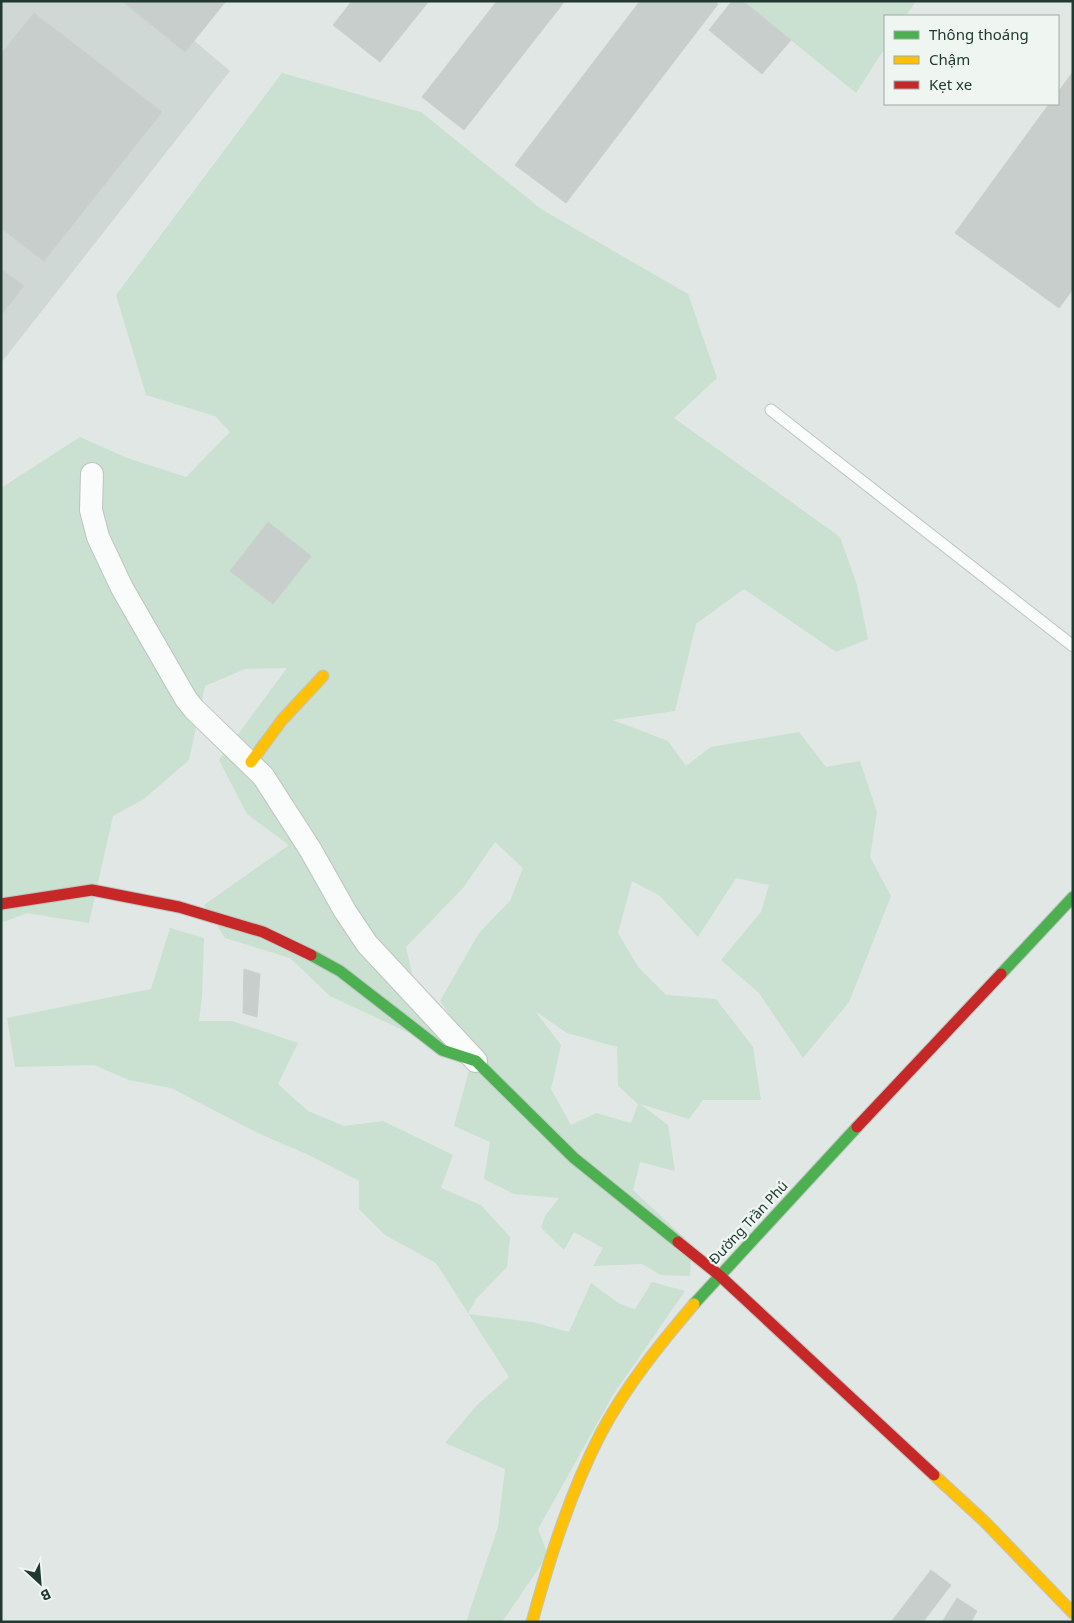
<svg xmlns="http://www.w3.org/2000/svg" width="1074" height="1623" font-family="'Noto Sans',sans-serif">
<style>
.built{fill:#cfd8d4}
.green{fill:#cae0d0;fill-rule:evenodd}
.building{fill:#c8cecb;stroke:#cad0cd}
.lines{fill:none;stroke-linecap:round;stroke-linejoin:round}
.lane-casing{stroke:#bec4c1;stroke-width:13}
.street-casing{stroke:#bec4c1;stroke-width:24}
.fast-casing{stroke:#bdc5c1;stroke-width:13}
.slow-casing{stroke:#bdc5c1;stroke-width:13}
.jam-casing{stroke:#bdc5c1;stroke-width:13}
.lane{stroke:#fafbfb;stroke-width:11}
.street{stroke:#fafbfb;stroke-width:22}
.fast{stroke:#4caf50;stroke-width:11}
.slow{stroke:#ffc107;stroke-width:11}
.jam{stroke:#c62828;stroke-width:11}
.labels{text-anchor:middle;dominant-baseline:central;stroke-width:4.5;stroke-linejoin:round;paint-order:stroke}
.street-label{font-size:14px;fill:#203931;stroke:#eff6f2}
</style>
<rect width="100%" height="100%" fill="#e1e7e4"/>
<path class="built" d="M1,1H147L230,71L1,363Z"/>
<path class="green" d="M743,1H916L906,16H885V48L856,93Z
M282,73L421,112L541,209L688,294L717,378L674,418L840,537L857,585L868,639L836,652L744,589L696,624L675,711L613,720L668,741L686,766L711,747L799,732L826,767L860,761L877,812L870,857L891,896L849,1002L803,1058L759,993L721,960L761,912L769,885L736,878L698,937L660,896L632,881L618,933L638,967L666,995L716,999L753,1047L761,1100H703L689,1119L640,1104L668,1125L675,1171L640,1162L633,1190L692,1245L690,1276L661,1275L642,1264L593,1266L603,1248L574,1232L564,1250L541,1228L545,1216L559,1198L514,1194L484,1179L490,1142L454,1126L474,1052L440,1001L479,933L510,901L523,868L495,842L463,888L406,947L416,992L448,1051L330,996L290,958L225,938L204,905L289,845L247,814L219,760L287,668L245,669L205,686L189,760L144,799L113,816L89,923L27,913L1,923V488L80,437L127,458L186,477L230,432L215,416L146,395L116,295ZM535,1011L567,1033L617,1047L618,1086L638,1104L631,1123L596,1113L571,1125L551,1089L561,1045Z
M170,928L204,938L202,996L199,1021H232L298,1043L278,1084L308,1111L344,1126L383,1121L453,1155L441,1188L481,1205L510,1237L507,1267L476,1299L468,1314L532,1322L569,1332L591,1283L620,1304L635,1309L652,1282L685,1291L613,1395L538,1529L548,1555L502,1622H466L498,1527L505,1469L445,1443L477,1405L509,1377L436,1263L385,1235L359,1209V1181L309,1155L260,1134L171,1088L129,1080L94,1065L15,1067L7,1018L151,989Z"/>
<path class="building" d="M122,1H226L185,52Z
M352,1H429L380,62L333,25Z
M497,1H565L464,130L422,97Z
M640,1H715L718,4L566,203L515,165Z
M732,1H743L791,40L762,74L709,30Z
M34,13L162,112L44,261L1,228V54Z
M1073,72V289L1059,308L955,233L1049,104H1058V92Z
M1,269L24,286L1,315Z
M268,522L311,556L273,604L230,571Z
M244,969L260,974L257,1017L243,1013Z
M931,1570L951,1585L923,1622H891Z
M957,1598L977,1611L971,1622H942Z"/>
<g class="lines">
<defs>
<path id="lane" d="M771,410L1073,646"/>
<path id="street" d="M92,474L91,510L98,537L122,588L186,699L194,709L263,776L310,849L345,911L367,944L476,1061"/>
<path id="fast" d="M311,955L340,971L442,1050L476,1061L574,1158L678,1242
M1001,974L1073,897
M694,1304L857,1127"/>
<path id="slow" d="M251,762L282,720L323,676
M934,1475L984,1521L1073,1613
M532,1622C550,1557 570,1493 601,1433C626,1386 660,1344 694,1304"/>
<path id="jam" d="M1,904L92,890L179,907L263,932L311,955
M857,1127L1001,974
M678,1242L719,1275L934,1475"/>
</defs>
<use href="#lane" class="lane-casing"/>
<use href="#street" class="street-casing"/>
<use href="#fast" class="fast-casing"/>
<use href="#slow" class="slow-casing"/>
<use href="#jam" class="jam-casing"/>
<use href="#lane" class="lane"/>
<use href="#street" class="street"/>
<use href="#fast" class="fast"/>
<use href="#slow" class="slow"/>
<use href="#jam" class="jam"/>
</g>
<g class="labels">
<g class="street-label">
<text transform="translate(748 1222) rotate(-47)">Đường Trần Phú</text>
</g>
</g>
<rect width="1074" height="1623" fill="none" stroke="#203931" stroke-width="5"/>
<rect x="884" y="15" width="175" height="90" fill="#eff6f2" stroke="#9caaa5"/>
<rect x="894" y="31" width="25" height="8" fill="#4caf50" stroke="#9caaa5"/>
<text x="929" y="40" font-size="15" fill="#203931">Thông thoáng</text>
<rect x="894" y="56" width="25" height="8" fill="#ffc107" stroke="#9caaa5"/>
<text x="929" y="65" font-size="15" fill="#203931">Chậm</text>
<rect x="894" y="81" width="25" height="8" fill="#c62828" stroke="#9caaa5"/>
<text x="929" y="90" font-size="15" fill="#203931">Kẹt xe</text>
<g transform="translate(40 1583) rotate(154)" stroke="#eff6f2" stroke-width="4" paint-order="stroke">
<path d="M0-4L9 19L0 12L-9 19Z" fill="#203931"/>
<text y="-8" font-size="14" font-weight="bold" text-anchor="middle" fill="#203931">B</text>
</g>
</svg>
